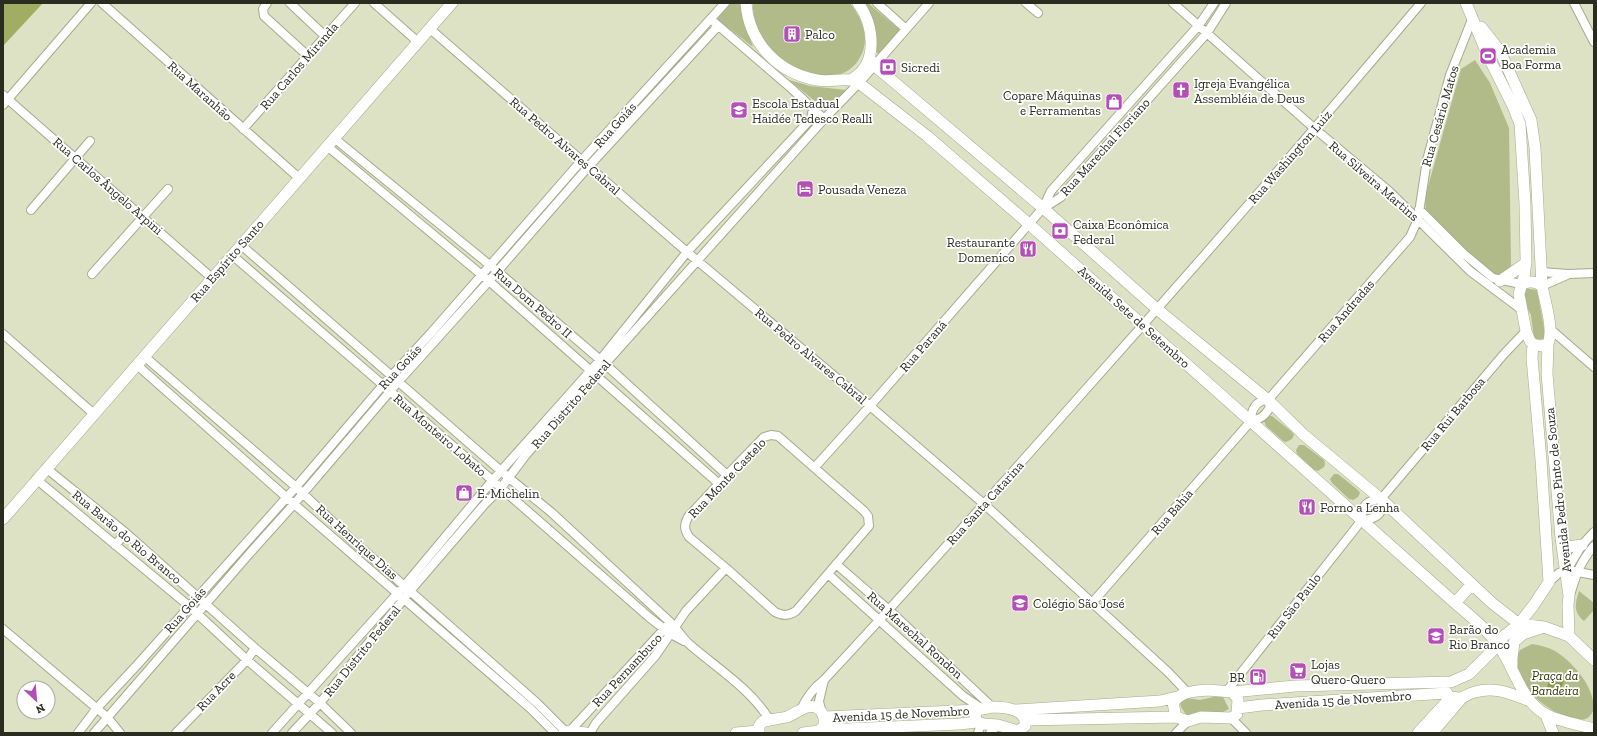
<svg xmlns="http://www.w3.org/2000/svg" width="1597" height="736" font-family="'Zilla Slab',serif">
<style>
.green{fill:#b1ba89}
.forest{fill:#a1ad62}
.water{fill:#8f9a50}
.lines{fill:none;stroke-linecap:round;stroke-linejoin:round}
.minor-casing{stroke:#a5ab8d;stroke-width:10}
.major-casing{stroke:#a5ab8d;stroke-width:12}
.minor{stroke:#fff;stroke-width:8}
.major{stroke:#fff;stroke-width:11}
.labels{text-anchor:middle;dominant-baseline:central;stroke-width:3.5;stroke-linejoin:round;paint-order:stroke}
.poi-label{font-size:13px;fill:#2a2c20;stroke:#fff;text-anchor:start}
.street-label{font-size:13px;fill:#2a2c20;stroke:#fff}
.park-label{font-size:13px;font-style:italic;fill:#333a00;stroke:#fff}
</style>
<rect width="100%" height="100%" fill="#dce2c3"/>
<path class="green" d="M731,3H742L746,26L753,47L717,19Z
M753,3H850C860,16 869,34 863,51C847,93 795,75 771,51C760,40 752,18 753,3Z
M866,3H868L901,31L881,55L876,52L874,28L864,5Z
M1475,60L1490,83L1509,128L1511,265L1507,274H1489L1426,214L1425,197L1461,69Z
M789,80L810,86L846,90L827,111Z
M1524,288L1537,290L1546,339H1534L1531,315L1522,299Z
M1268,416H1272L1292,432L1294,435L1292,439L1286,442L1283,441L1266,426L1264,421Z
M1299,445H1304L1324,460L1325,464L1324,467L1318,471L1314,470L1297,454L1296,450Z
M1334,474H1338L1358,490L1360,493L1358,497L1353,500L1349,499L1332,483L1330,479Z
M1579,591L1594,603V610L1584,621C1573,612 1575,604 1579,591Z
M1532,644C1540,645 1547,647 1555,651C1572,661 1597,689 1593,711C1583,736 1537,702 1528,690C1522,683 1518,672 1514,663L1520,650Z
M1222,695L1229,709L1221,713L1200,711L1187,716L1181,707L1179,697L1200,700Z"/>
<path class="forest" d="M3,3H43L3,46Z"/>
<path class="water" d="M1560,674L1563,676L1565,679L1562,686L1555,692H1549L1547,688C1548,681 1552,677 1560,674Z"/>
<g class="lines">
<defs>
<path id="minor" d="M102,3L299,178
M267,3L263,9L264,16L308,56
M290,3L325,36
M374,3L418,42
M877,3L906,29
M1026,3L1038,13
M1173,3L1315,129L1389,191L1470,271L1522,310
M1574,3L1594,42
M714,22L792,89L824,119
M429,28L687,252L870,406L984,504L1168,672L1187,692
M3,95L212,278
M3,105L91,3
M243,129L355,3
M334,138L497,271L605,364L727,475
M327,146L489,281L718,483
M1044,208L1061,197L1207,33L1226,3
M1419,209L1464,254L1493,278L1521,284
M31,210L90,141
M241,245L509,478L551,512L670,622C677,629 682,637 688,643C715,667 750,688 769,719
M232,255L390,391L650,618L671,634L684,641
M1542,272L1568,274L1594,273
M92,274L168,189
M1542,286L1567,275
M1549,328L1594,367
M3,334L94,414
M144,356L296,487L351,539L537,703L566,732
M137,365L294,504L531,709L555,733
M1268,400L1410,237L1418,219L1427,160L1450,75L1473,17
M1251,421C1261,419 1265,416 1270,407L1268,400
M1251,421C1251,410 1256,400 1268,400
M771,435L778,436L864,511L868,516L869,526L796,611C788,616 783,616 775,612L726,568L689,537C684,529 684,525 688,517L727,475L764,437Z
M815,467L870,406L1043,208L1051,191L1199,25L1214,3
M46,468L126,533L255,648L320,703L351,733
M36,479L189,606L247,660L332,733
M1381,499L1504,354L1526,331
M1362,520C1376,519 1385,514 1381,499
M1362,520C1360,505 1368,500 1381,499
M115,545L126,533
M836,564L889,610L992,707
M1573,571L1594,575
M828,574L963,696L981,708
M1549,582L1559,573L1567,570L1582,545L1594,532
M1570,595C1576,575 1580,562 1594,546
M1092,603L1251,421
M3,629L107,717L120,733
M1226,692L1362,520
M801,709C807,697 813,688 824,680C911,587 995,492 1079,397C1195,267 1309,136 1421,3
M821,710L819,701L824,680
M1231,718L1246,733
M570,731L667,626
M78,733L97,708L138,664L296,487L383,385L431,333L582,160L725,3
M94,733L250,553L294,504L398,382L489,281L589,166L718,26
M176,733L247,660L255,648
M272,733L405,585L492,481L600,360L687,252L808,122L811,119L813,108
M292,733L320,703L411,590L484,505L501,488L525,456L605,364L824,119L859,83L929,3
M590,733L596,723L656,655L686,611L726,568
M978,733L981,724
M990,733L998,725
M1176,733L1188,721"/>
<path id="major" d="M746,3C749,43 778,73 817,80C832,83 846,76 859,83L927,136L1029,224L1455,603C1470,616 1487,629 1499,646C1514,667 1522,703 1547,715C1559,721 1580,725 1594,729
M1466,3L1488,56L1513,106L1520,124L1525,204L1526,261L1524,277L1519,294L1526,331L1530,341L1533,344L1541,346L1548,344C1554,329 1545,302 1542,286C1535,281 1530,281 1521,284
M1481,27L1500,51L1531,120L1535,148L1542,286
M870,59L875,66L1043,208L1157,309L1268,400L1304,435L1381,499L1492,603L1519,624L1544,627L1569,636L1594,660
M852,79C879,64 874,25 858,3
M1500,281L1526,263
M1548,344L1547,374L1561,538L1569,596L1568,605L1569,636
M3,519L452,3
M1561,538L1568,547L1582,545
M1455,603L1472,584
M1512,667V658L1514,642L1523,634L1541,628
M1208,690L1232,692L1238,699L1237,714L1231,718L1201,717L1188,721L1176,717L1173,703C1181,691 1195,691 1208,690Z
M1232,692L1295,686L1451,682L1469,674L1498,645L1504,636L1519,624L1533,606L1549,582L1541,460L1532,358L1533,344
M1451,697C1467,700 1462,695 1475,692C1495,686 1511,694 1530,701
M992,707C1005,707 1028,709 1025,726L1018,731L998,725L984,724L977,722L975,716L977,710Z
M1238,708L1262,705L1447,693
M1015,710L1160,701L1177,697
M1546,715L1553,733
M825,717L977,710
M1025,720L1176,717
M823,727L846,729L959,724L977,722
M564,733L570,731L586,733
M736,733L759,731
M759,733V726L762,722C770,719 778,719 787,717C797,713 814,698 822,713C825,718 825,722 823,727L819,731L803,733
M1418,733L1451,697
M1432,733L1461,699"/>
</defs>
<use href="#minor" class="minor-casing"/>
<use href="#major" class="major-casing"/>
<use href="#minor" class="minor"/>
<use href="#major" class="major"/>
</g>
<defs>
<symbol id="building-square" viewBox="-11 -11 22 22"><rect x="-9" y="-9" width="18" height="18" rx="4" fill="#b350b6" stroke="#fff"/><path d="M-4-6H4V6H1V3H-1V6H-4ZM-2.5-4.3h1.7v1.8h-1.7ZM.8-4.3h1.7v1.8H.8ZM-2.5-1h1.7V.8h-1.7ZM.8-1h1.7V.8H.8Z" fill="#fff"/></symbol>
<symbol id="stadium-square" viewBox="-11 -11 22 22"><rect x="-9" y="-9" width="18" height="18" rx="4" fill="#b350b6" stroke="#fff"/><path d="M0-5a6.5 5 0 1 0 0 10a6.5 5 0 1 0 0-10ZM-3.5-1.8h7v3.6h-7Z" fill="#fff"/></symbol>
<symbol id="bank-square" viewBox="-11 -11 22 22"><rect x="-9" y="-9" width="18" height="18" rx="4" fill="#b350b6" stroke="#fff"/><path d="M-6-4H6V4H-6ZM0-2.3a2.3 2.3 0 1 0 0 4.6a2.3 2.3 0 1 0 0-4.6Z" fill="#fff"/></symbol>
<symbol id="church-square" viewBox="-11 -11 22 22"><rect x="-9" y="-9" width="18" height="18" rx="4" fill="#b350b6" stroke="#fff"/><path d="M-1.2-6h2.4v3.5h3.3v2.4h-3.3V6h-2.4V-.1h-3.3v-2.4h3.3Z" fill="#fff"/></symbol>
<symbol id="shop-square" viewBox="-11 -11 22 22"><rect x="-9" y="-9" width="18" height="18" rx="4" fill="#b350b6" stroke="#fff"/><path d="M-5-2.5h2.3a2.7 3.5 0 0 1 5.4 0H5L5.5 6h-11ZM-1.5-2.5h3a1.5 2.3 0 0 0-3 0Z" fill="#fff"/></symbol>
<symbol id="university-square" viewBox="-11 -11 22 22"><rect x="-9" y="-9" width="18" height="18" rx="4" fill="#b350b6" stroke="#fff"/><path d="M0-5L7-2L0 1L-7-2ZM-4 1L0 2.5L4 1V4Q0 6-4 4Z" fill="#fff"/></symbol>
<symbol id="hotel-square" viewBox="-11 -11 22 22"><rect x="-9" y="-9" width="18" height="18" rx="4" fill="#b350b6" stroke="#fff"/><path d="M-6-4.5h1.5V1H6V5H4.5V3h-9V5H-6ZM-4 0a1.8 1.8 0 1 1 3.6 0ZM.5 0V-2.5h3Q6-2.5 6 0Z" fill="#fff"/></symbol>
<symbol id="restaurant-square" viewBox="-11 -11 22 22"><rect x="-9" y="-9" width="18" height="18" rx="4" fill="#b350b6" stroke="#fff"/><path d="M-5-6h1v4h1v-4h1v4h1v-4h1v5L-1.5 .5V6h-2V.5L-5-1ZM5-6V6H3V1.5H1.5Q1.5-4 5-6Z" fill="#fff"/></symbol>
<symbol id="school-square" viewBox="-11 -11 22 22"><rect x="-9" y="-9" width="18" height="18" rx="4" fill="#b350b6" stroke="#fff"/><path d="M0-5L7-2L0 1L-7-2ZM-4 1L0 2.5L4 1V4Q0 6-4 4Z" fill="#fff"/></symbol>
<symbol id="supermarket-square" viewBox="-11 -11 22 22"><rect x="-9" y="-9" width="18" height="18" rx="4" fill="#b350b6" stroke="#fff"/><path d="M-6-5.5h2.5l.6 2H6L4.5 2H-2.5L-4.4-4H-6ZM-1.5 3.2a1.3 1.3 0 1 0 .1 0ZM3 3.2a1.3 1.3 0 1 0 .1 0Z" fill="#fff"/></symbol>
<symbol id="fuel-square" viewBox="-11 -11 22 22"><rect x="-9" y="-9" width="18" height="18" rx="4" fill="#b350b6" stroke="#fff"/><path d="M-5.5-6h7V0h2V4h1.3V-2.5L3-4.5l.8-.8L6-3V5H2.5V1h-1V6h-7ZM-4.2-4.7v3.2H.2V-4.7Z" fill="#fff"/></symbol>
</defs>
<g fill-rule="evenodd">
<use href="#building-square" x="782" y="24" width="20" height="20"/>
<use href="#stadium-square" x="1478" y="46" width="20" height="20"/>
<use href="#bank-square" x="878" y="57" width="20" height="20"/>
<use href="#church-square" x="1171" y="80" width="20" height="20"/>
<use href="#shop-square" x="1104" y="92" width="20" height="20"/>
<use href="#university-square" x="729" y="100" width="20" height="20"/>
<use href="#hotel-square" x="795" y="179" width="20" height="20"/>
<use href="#bank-square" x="1050" y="221" width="20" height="20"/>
<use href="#restaurant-square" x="1018" y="239" width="20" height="20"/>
<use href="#shop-square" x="454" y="483" width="20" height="20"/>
<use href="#restaurant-square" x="1297" y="497" width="20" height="20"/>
<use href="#school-square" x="1010" y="593" width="20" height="20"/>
<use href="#school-square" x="1426" y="626" width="20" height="20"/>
<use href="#supermarket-square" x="1288" y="661" width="20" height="20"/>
<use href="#fuel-square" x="1248" y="667" width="20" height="20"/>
</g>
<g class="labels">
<g class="poi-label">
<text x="805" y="34">Palco</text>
<text x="1501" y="49">Academia<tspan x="1501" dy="15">Boa Forma</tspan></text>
<text x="901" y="67">Sicredi</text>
<text x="1194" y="83">Igreja Evangélica<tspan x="1194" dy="15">Assembléia de Deus</tspan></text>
<text x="1101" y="95" text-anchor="end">Copare Máquinas<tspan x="1101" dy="15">e Ferramentas</tspan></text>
<text x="752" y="103">Escola Estadual<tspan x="752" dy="15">Haidée Tedesco Realli</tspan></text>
<text x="818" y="189">Pousada Veneza</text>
<text x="1073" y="224">Caixa Econômica<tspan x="1073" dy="15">Federal</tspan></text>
<text x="1015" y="242" text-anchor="end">Restaurante<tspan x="1015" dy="15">Domenico</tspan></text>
<text x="477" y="493">E. Michelin</text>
<text x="1320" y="507">Forno a Lenha</text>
<text x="1033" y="603">Colégio São José</text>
<text x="1449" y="629">Barão do<tspan x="1449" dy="15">Rio Branco</tspan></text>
<text x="1311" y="664">Lojas<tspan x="1311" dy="15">Quero-Quero</tspan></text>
<text x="1245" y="677" text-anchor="end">BR</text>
</g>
<g class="street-label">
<text transform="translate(299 66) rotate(-49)">Rua Carlos Miranda</text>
<text transform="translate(200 91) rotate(42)">Rua Maranhão</text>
<text transform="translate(1440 116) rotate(-74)">Rua Cesário Matos</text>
<text transform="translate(615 125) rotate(-48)">Rua Goiás</text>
<text transform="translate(565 146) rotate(41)">Rua Pedro Alvares Cabral</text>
<text transform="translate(1105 147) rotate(-48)">Rua Marechal Floriano</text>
<text transform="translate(1290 157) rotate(-49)">Rua Washington Luiz</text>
<text transform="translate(1374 181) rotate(41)">Rua Silveira Martins</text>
<text transform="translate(108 186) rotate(41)">Rua Carlos Ângelo Arpini</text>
<text transform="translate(227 261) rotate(-49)">Rua Espírito Santo</text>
<text transform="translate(533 303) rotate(41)">Rua Dom Pedro II</text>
<text transform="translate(1346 311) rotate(-49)">Rua Andradas</text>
<text transform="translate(1134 317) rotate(42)">Avenida Sete de Setembro</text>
<text transform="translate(923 346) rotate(-49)">Rua Paraná</text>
<text transform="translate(811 356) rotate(40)">Rua Pedro Alvares Cabral</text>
<text transform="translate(400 367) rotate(-47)">Rua Goiás</text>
<text transform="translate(571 404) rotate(-49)">Rua Distrito Federal</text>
<text transform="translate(1453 414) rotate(-50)">Rua Rui Barbosa</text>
<text transform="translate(440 435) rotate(41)">Rua Monteiro Lobato</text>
<text transform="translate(727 478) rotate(-46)">Rua Monte Castelo</text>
<text transform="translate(1558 490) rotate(-96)">Avenida Pedro Pinto de Souza</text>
<text transform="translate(985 503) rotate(-48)">Rua Santa Catarina</text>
<text transform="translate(1172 512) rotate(-49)">Rua Bahia</text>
<text transform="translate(127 537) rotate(40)">Rua Barão do Rio Branco</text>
<text transform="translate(357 542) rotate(42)">Rua Henrique Dias</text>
<text transform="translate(1294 606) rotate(-52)">Rua São Paulo</text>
<text transform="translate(185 610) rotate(-49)">Rua Goiás</text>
<text transform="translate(915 635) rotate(42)">Rua Marechal Rondon</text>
<text transform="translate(362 651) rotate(-51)">Rua Distrito Federal</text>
<text transform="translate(627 670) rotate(-47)">Rua Pernambuco</text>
<text transform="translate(216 691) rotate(-46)">Rua Acre</text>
<text transform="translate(1343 700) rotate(-4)">Avenida 15 de Novembro</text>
<text transform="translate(901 714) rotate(-3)">Avenida 15 de Novembro</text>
</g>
<g class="park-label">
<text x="1555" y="675">Praça da<tspan x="1555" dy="15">Bandeira</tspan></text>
</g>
</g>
<rect width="1597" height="736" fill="none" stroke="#2a2c20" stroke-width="8"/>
<g transform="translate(36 700) rotate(154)"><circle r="19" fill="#ffffff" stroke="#aaaba6"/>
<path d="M0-3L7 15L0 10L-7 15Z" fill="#b350b6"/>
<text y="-6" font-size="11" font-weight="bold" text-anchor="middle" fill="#2a2c20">N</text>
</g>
</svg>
